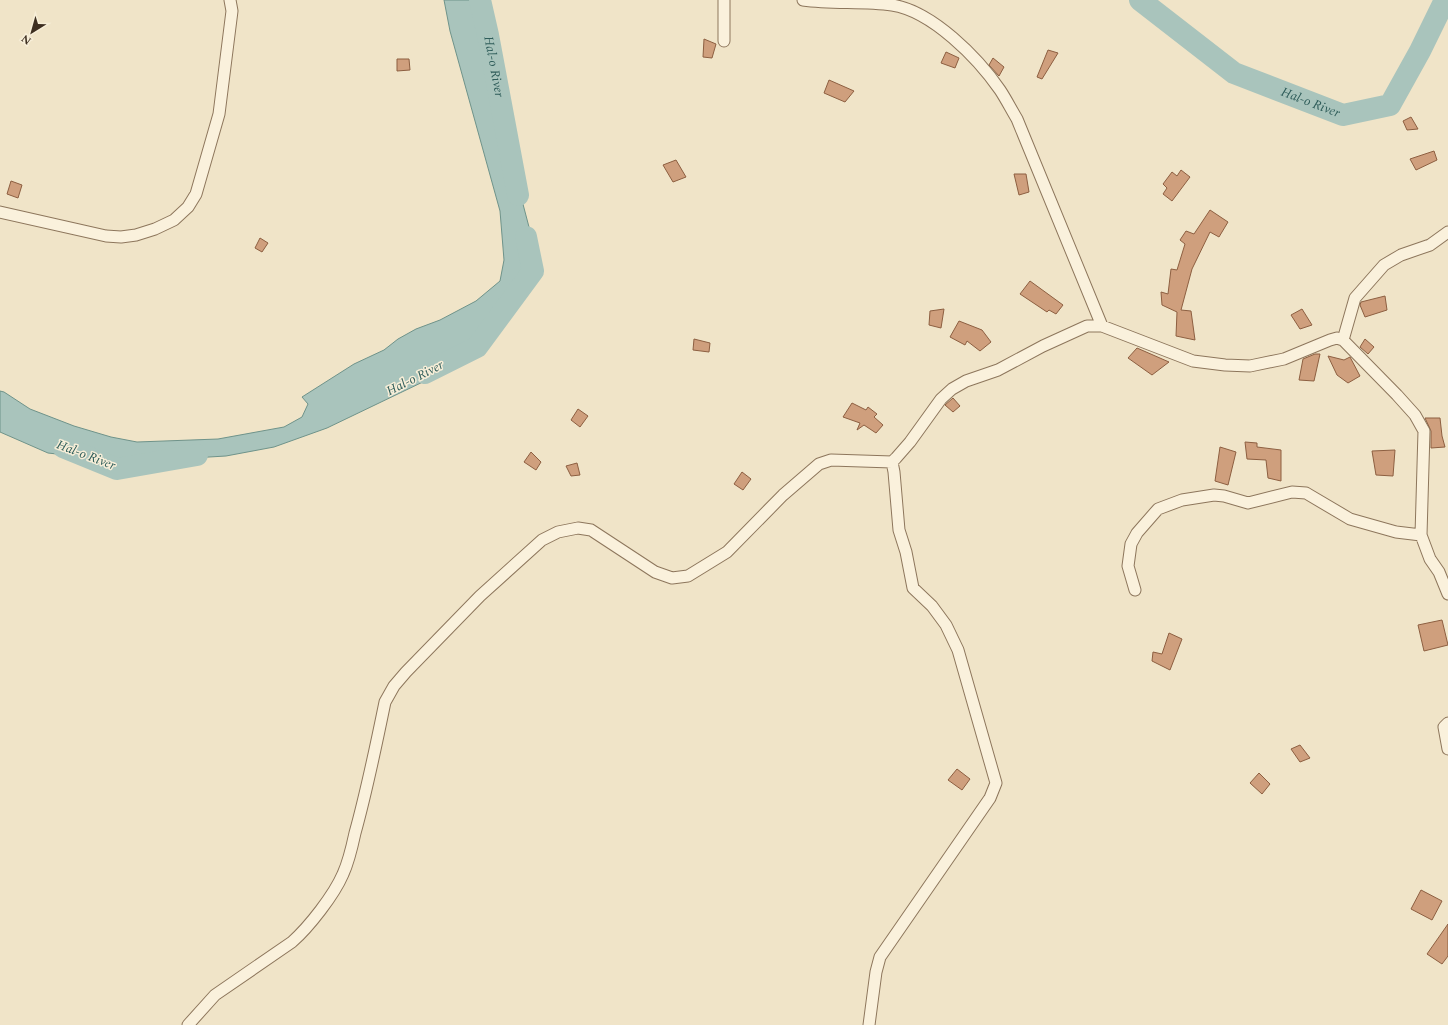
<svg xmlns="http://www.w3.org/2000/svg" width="1448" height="1025" font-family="Spectral,serif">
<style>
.water{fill:#a9c4bc;stroke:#6f938a}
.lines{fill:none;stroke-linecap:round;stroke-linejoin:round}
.river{stroke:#a9c4bc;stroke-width:22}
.building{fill:#cf9f7d;stroke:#8d5f41}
.minor-casing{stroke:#8d765c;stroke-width:13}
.minor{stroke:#faf1dc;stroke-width:11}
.labels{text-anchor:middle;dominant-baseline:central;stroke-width:3;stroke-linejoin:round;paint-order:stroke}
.water-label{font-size:13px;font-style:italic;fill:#2f5d5a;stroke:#f7eed8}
</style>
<rect width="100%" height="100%" fill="#f0e4c8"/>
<path class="water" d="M444,0H472L479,37L534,246L530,282L521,300L483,330L429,379L327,428L274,447L226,456L125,462L48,453L0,432V391L4,392L30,409L74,426L111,437L137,442L218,439L284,427L302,417L308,404L302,397L354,364L384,350L398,339L416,329L440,320L476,301L500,281L504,260L500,211L450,31Z"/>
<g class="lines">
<g class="river">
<path id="s1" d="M480,0L488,35L518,195"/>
<path id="s2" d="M1140,0L1234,73L1343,115L1390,105L1420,51L1445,0"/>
<path d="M425,373L477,347L533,271L526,237"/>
<path d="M63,447L117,469L197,455"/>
</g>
</g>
<path class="building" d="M704,39L716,44L712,58L703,57Z
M1048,50L1058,53L1042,79L1037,77Z
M946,52L959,58L955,68L941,63Z
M993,58L1004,67L999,76L989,65Z
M397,59H409L410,70L397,71Z
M829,80L854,91L845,102L824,93Z
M1411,117L1418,129L1407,130L1403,121Z
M1434,151L1437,160L1416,170L1410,159Z
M676,160L686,177L673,182L663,165Z
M1181,170L1190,177L1172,201L1163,194L1167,188L1163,184L1172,172L1177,176Z
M1014,174H1026L1029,192L1019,195Z
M11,181L22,185L18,198L7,194Z
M1210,210L1228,222L1219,237L1210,232L1192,269L1181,310L1191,311L1195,340L1176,336L1177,312L1162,305L1161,292L1168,294L1171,269L1177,270L1185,244L1180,240L1186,231L1194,234Z
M260,238L268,243L262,252L255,248Z
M1030,281L1063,305L1056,314L1049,310L1047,312L1020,294Z
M1385,296L1387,310L1365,317L1360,305L1361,302Z
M944,309L941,328L929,325L930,311Z
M1302,309L1312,325L1300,329L1291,315Z
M959,321L982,330L991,342L980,351L967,341L965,345L950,337Z
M694,339L710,343L709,352L693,350Z
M1365,339L1374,347L1368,354L1360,347Z
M1137,348L1169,362L1152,375L1128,358Z
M1315,354H1320L1314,381L1299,380L1303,359Z
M1328,356L1344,360L1350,357L1360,376L1348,383L1337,375Z
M953,398L960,406L953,412L945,405Z
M852,403L866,410L868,407L877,414L874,417L883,425L876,433L864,425L857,430L860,423L843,417Z
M578,409L588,416L580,427L571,420Z
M1425,418H1440L1442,436L1445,447L1431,448V431Z
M1245,442L1257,443V447L1281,450V481L1268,478L1266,460L1247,459Z
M1220,447L1236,452L1228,485L1215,481Z
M1395,450L1393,476L1376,475L1372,451Z
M531,452L541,462L536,470L524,462Z
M577,463L580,475L571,476L566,466Z
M742,472L751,479L743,490L734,484Z
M1442,620L1448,645L1424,651L1418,625Z
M1169,633L1182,639L1170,670L1152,661L1153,652L1162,654Z
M1300,745L1310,758L1300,762L1291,749Z
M957,769L970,779L962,790L948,780Z
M1259,773L1270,784L1262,794L1250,783Z
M1421,890L1442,901L1432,920L1411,909Z
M1448,924V956L1442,964L1427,954Z"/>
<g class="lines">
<defs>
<path id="minor" d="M803,0C832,4 863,1 892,5C932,11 978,58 1000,90C1006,99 1011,109 1017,119L1102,326
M724,41V0
M0,212L106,236L121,237L136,235L155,229L174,220L188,207L196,194L219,114L232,11L230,0
M1343,340L1355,298L1384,265L1401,255L1430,245L1448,232
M1135,590L1128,566L1131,544L1137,533L1158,509L1182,500L1214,495L1224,496L1248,503L1292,492L1306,493L1350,519L1396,532L1421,535
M1448,723L1444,727L1448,749
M188,1025L215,995L292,942C309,927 334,895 343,874C349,861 352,847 355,833C367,790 376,746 385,702L394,686L406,672L480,596L542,540L558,532L578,528L591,530L655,572L672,578L688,576L727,552L783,495L819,464L831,460L892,462L896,458L910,442L941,399L952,389L966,381L998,370L1043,346L1087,326H1102L1193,361L1225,365L1250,366L1284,359L1330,340L1337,338L1343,340L1397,395L1415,415L1424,431L1421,535L1430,559L1439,572L1448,594
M869,1025L876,972L880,957L990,798L996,783L958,650L946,625L932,606L913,588L906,552L899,530L894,472L892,462"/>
</defs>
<use href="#minor" class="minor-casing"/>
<use href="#minor" class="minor"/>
</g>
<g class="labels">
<g class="water-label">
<text stroke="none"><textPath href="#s1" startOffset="68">Hal-o River</textPath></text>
<text stroke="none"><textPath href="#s2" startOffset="201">Hal-o River</textPath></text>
<text transform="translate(415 378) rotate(-27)">Hal-o River</text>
<text transform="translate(86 455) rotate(21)">Hal-o River</text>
</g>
</g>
<g transform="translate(32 32) rotate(217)" stroke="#f7eed8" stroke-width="3" paint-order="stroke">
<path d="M0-3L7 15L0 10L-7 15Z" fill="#3d2e20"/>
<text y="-6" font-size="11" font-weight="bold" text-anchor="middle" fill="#3d2e20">N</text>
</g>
</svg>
